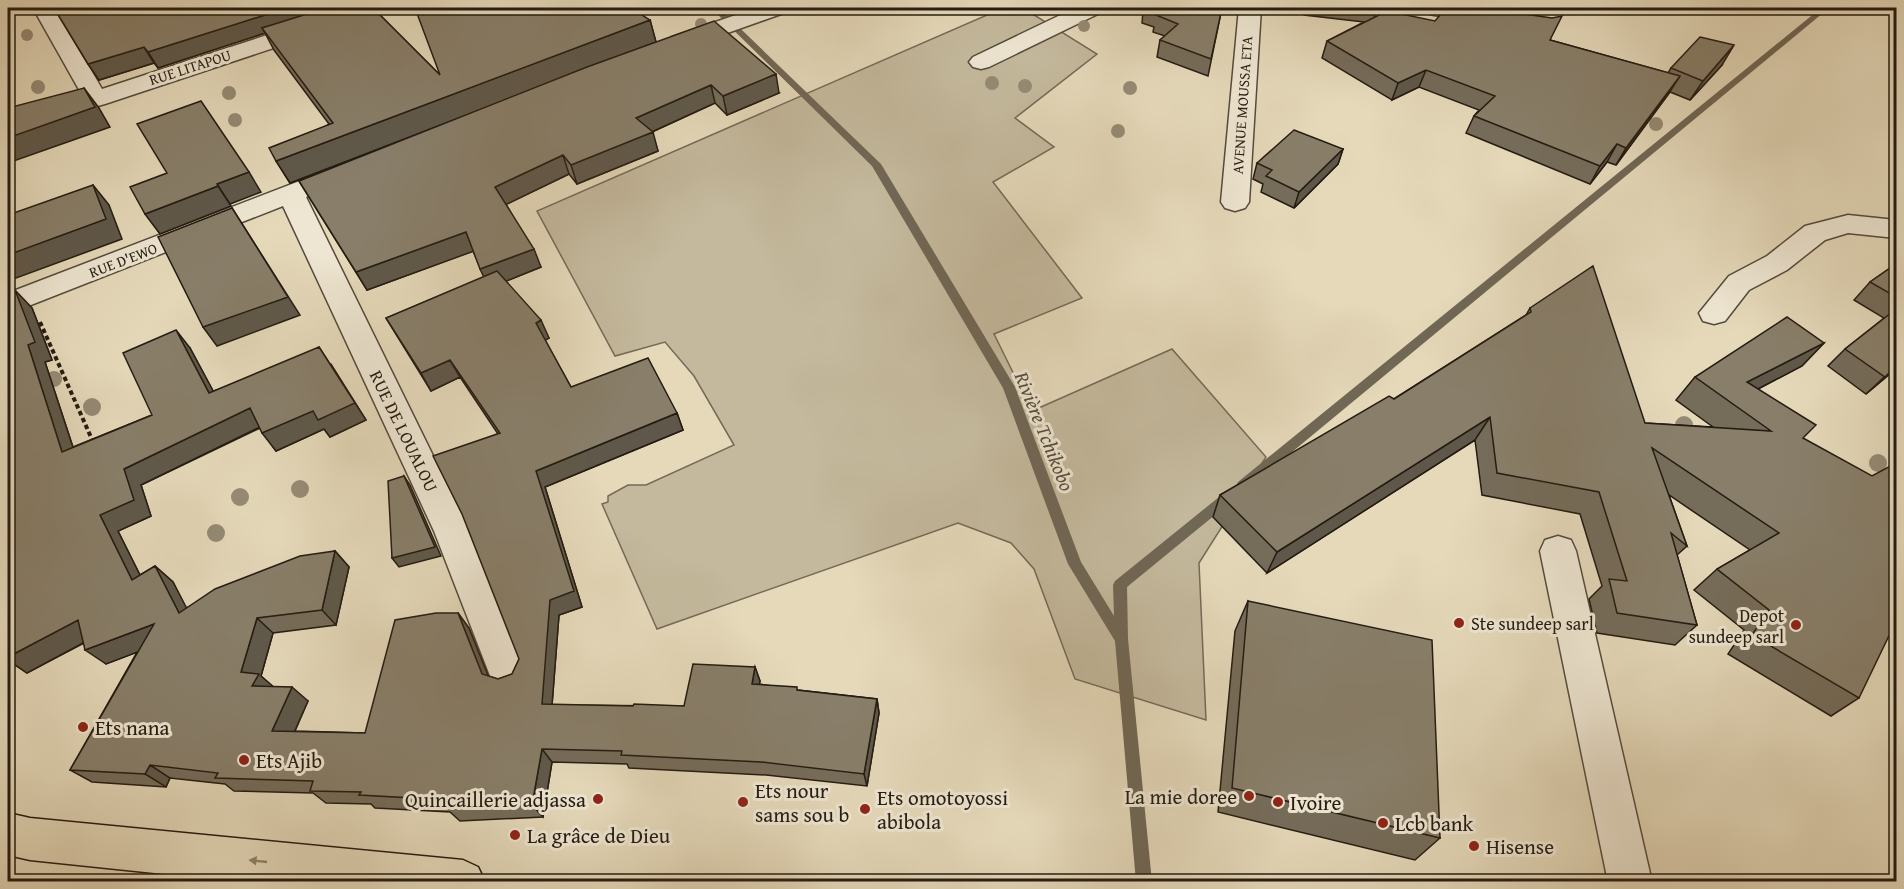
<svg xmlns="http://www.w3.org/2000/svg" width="1904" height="889" font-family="'Gentium Book Plus',serif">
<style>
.green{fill:#c4b99d;stroke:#746a58;stroke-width:1.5}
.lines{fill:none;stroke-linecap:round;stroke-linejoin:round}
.stream{fill:#706755;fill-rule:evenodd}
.minor-casing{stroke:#544b3c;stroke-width:3}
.major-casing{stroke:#241c12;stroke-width:3}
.path{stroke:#241c12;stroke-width:4;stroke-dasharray:4.5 3;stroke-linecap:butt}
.minor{fill:#eee6d2;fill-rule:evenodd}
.major{fill:#e5d9ba;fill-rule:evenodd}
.tree{fill:#958b75}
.wall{fill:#756c5a;stroke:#241c12;stroke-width:1.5}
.shaded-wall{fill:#5f584a;stroke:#241c12;stroke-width:1.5}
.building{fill:#887e69;stroke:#241c12;stroke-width:1.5}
.oneway{fill:#8e846e}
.poi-dot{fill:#8f2418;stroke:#eee6d2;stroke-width:2}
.labels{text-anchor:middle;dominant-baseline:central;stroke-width:6;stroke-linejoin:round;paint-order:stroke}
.far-street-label{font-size:15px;fill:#241c12;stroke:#eee6d2}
.street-label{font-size:18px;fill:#241c12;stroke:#eee6d2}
.poi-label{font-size:18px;fill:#241c12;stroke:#eee6d2;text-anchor:end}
.water-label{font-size:20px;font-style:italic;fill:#574e3e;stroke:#eee6d2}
.near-poi-label{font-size:21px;fill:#241c12;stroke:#eee6d2;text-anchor:start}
</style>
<rect width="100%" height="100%" fill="#e5d9ba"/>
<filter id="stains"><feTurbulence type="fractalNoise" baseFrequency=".00333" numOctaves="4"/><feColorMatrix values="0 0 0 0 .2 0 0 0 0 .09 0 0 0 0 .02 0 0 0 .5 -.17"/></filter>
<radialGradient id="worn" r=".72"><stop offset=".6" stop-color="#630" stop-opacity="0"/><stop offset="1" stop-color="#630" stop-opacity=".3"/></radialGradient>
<path class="green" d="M1003,8H1023L1097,54L1015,118L1054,147L993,182L1082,298L994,334L1032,411L1172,349L1266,457L1199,563L1206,720L1075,679L1034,569L1011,543L958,523L657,629L602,504L608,502V496L628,485H646L734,445L694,376L665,342L615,356L537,211Z"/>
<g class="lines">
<path class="stream" d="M711,8H719L881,164L1015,387L1081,562L1114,616L1113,585L1115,581L1224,493H1232L1234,497L1232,501L1127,587L1128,639L1152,882H1136L1115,641L1068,564L1003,388L872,166Z
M1821,8H1829L1246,490H1238L1236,486L1238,482Z"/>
<defs>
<path id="minor" d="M33,8H55L102,89L350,8H382L379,13L105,104L8,131V115L82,95Z
M756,8H787L784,13L688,47L680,49L672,47L668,42L672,37Z
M1075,8H1103L1100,13L989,67L981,69L973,67L969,62L973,57Z
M1239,8H1261L1249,202L1245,208L1235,211L1225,208L1221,202Z
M1423,8H1476L1496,11L1499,16L1496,21L1488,23L1434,15L1426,13Z
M344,164L353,166L357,172L353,178L306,197L470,531L527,673L522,686L508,691L494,686L434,531L283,206L8,314V293Z
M1848,215L1896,220V238L1848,233L1825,240L1787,270L1749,290L1725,321L1714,324L1703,321L1699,313L1729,276L1767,256L1805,226Z
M1558,536L1571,540L1576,551L1652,882H1608L1540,551L1545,540Z"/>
<path id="major" d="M8,813L30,818L463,860L478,867L485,882H241L30,860L8,855Z"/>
</defs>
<use href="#minor" class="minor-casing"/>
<use href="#major" class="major-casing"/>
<path class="path" d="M40,322L94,444"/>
<use href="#minor" class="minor"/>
<use href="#major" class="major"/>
</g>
<g class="tree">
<circle cx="701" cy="24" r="6"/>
<circle cx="1084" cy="26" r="6"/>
<circle cx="27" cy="35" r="6"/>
<circle cx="992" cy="83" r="7"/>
<circle cx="1025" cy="86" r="7"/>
<circle cx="38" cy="87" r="7"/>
<circle cx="1130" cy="88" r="7"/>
<circle cx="229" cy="93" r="7"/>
<circle cx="235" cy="120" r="7"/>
<circle cx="1656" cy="124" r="7"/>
<circle cx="1118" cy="131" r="7"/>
<circle cx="54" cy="379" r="8"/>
<circle cx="92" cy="407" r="9"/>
<circle cx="1684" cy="425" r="9"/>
<circle cx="1878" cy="463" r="9"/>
<circle cx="300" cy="489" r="9"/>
<circle cx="240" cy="497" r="9"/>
<circle cx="216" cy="533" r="9"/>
</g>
<path class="wall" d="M54,8H373L440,75L650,20L656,42L628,52L779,93L727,115L715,103L652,132L658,151L577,184L569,174L506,204L541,267L506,281L549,338L545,340L571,387L677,413L683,430L545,487L582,607L559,615L552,705L684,706L755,667L760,681L759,684L798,690L877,699L879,713L867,786L766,775L629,768L627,764L552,762L543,817L460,821L450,812L375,808L371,804L326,803L313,793L234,791L225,784L170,778L166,787L92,782L70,770L137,652L106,664L84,643L27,673L8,660V293L32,308L52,360L45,362L73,447L152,415L190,348L213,391L331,364L366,420L330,437L324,429L276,451L260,428L141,485L151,516L118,531L140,575L155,566L173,582L186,608L335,551L349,567L336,625L273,633L261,676L273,687L308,701L295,731L365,733L458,613L469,628L488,676L498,679L512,674L519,659L498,434L460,377L431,391L386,318L484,277L473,251L367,290L299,181L470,114L290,183L276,161L329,124L274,50L265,33L158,68L154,63L99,80L88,64Z
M1134,8H1222L1208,76L1157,57L1160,40L1165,36L1153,32L1154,27L1142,23L1143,11Z
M1304,8H1377L1374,18L1435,21L1550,40L1668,73L1671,68L1722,65L1690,100L1670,92L1616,165L1607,162L1590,184L1466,133L1474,116L1479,110L1419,87L1392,100L1322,58L1327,41L1364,22L1304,15Z
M1343,149L1338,164L1294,208L1261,192L1263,184L1253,179L1257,163Z
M1896,264V377L1891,373L1866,394L1828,366L1845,349L1884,318L1854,300L1870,282Z
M1530,308L1645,423L1713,427L1676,400L1695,377L1824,343L1802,366L1758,389L1803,438L1859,698L1831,716L1728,654L1744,630L1694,590L1717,569L1750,550L1669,495L1687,546L1677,555L1697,625L1675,645L1597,633L1589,599L1602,586L1580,514L1482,495L1475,440L1267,573L1213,517L1220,495L1394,399L1526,315Z
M1248,601L1440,838L1415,860L1218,812L1235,631Z"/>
<path class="shaded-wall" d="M287,8H344L262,28L265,33L158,68L148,52Z
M650,20L656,42L290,183L276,161Z
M1734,45L1722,65L1690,100L1703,81Z
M144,47L154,63L99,80L88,64Z
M1426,70L1419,87L1392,100L1398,83Z
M776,74L779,93L727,115L723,96Z
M1680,76L1669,93L1616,165L1626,148Z
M711,85L715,103L645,135L653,132L658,151L577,184L571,165L636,118Z
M84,88L99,108L110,127L8,163V138Z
M1617,144L1607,162L1590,184L1600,166Z
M1343,149L1338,164L1294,208L1299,192Z
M563,155L569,174L503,206L495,187Z
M249,172L261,192L230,204L217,184Z
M93,185L109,205L122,239L8,281V255Z
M218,186L231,206L160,234L145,214Z
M232,208L300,315L217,346L203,327Z
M466,232L474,251L367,290L356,272Z
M534,249L541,267L489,288L480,269Z
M15,290L32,308L52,360L45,362L80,469L62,452L28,345Z
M541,320L549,338L544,341L536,323Z
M176,330L190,348L224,411L209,393Z
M1824,343L1802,366L1731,403L1747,382Z
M319,347L366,420L330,437L324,429L276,451L262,433Z
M450,360L460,377L431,391L421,373Z
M1896,366V368L1891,373L1866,394Z
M250,408L264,425L141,485L151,516L118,531L150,595L132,580L100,515L124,469Z
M677,413L683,430L545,487L582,607L559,615L551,718L542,704L536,471Z
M1490,417L1475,440L1267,573L1277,552Z
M404,476L410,485L441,556L399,567L392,558Z
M335,551L349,567L336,625L322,610Z
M155,566L173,582L197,628L179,613Z
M458,613L469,628L493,688L482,674Z
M257,618L273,633L261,676L275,688L252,686L241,672Z
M78,620L98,635L27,673L8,660V657Z
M154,624L172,639L106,664L85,650Z
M755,667L760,681L757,698L752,684Z
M292,687L308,701L289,744L272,731Z
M877,699L879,713L867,786L864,774Z
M542,749L552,762L543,817L532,805Z
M150,765L170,778L166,787L145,774Z"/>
<path class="building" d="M54,8H287L148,52L144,47L88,64Z
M326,8H373L440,75L415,8H631L650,20L276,161L269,148L333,123L262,28Z
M1146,8H1222L1211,59L1160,40L1178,24L1156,15L1159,12Z
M1446,8H1484L1552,18L1562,16L1550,40L1680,76L1626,148L1617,144L1600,166L1474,116L1495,96L1426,70L1398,83L1327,41L1387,11L1435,21Z
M714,21L776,74L723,96L711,85L636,118L653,132L571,165L563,155L495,187L534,249L480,269L466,232L356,272L299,181L587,67Z
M1700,37L1734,45L1703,81L1671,68Z
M84,88L95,107L8,138V108Z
M201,101L249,172L217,184L218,186L145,214L130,187L167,173L137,124Z
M1294,130L1343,149L1299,192L1266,176L1272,170L1257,163Z
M93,185L106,219L8,255V215Z
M232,208L288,297L203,327L158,237Z
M1896,264V297L1870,282Z
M1593,266L1645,423L1771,431L1695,377L1787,317L1824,343L1747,382L1816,425L1803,438L1872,476L1896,463V621L1859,698L1752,635L1769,610L1717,569L1779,533L1652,448L1687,546L1671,533L1697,625L1617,613L1609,579L1627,581L1599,492L1497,473L1490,417L1277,552L1220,495L1389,396L1394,399L1531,312L1530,308Z
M497,271L541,320L536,323L571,387L648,358L677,413L536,471L574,591L550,600L542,704L633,706L634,704L684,706L693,664L755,667L752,684L797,687V690L877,699L864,774L761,762L621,755L622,751L542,749L532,805L447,809L449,800L359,795L361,792L310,791L313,781L215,778L218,773L150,765L145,774L70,770L154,624L85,650L78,620L8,657V293L15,290L35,342L28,345L62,452L152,415L123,353L176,330L209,393L319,347L355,403L318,420L313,411L262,433L250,408L124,469L134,500L100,515L132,580L155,566L179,613L215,589L300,556L335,551L322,610L257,618L241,672L259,674L252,686L292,687L272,731L365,733L395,620L436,613H458L482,674L498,679L512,674L519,659L462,514L433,456L500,433L450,360L421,373L386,318Z
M1896,309V366L1885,377L1845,349Z
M404,476L435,547L392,558L388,481Z
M1248,601L1432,640L1440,838L1232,788Z"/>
<defs><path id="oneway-solid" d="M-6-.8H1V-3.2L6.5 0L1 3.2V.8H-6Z" transform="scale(1.5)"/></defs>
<use class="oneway" href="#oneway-solid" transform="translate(258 861) rotate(-174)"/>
<g class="poi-dot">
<circle cx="1459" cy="623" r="6"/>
<circle cx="1796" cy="625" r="6"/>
<circle cx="83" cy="727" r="6"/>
<circle cx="244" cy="760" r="6"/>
<circle cx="1249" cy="796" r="6"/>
<circle cx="598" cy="799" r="6"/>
<circle cx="743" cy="802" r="6"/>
<circle cx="1278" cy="802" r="6"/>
<circle cx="865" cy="809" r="6"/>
<circle cx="1383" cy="823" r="6"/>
<circle cx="515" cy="835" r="6"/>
<circle cx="1474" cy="846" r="6"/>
</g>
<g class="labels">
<g class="far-street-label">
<text transform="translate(190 67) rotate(-18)">RUE LITAPOU</text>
<text transform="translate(1242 105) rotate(-86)">AVENUE MOUSSA ETA</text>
<text transform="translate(123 260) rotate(-21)">RUE D'EWO</text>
</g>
<g class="street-label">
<text transform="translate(404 431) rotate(64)">RUE DE LOUALOU</text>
</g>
<g class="poi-label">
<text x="1784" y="615">Depot<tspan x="1784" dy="21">sundeep sarl</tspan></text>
<text x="1471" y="623" text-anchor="start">Ste sundeep sarl</text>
</g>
<g class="water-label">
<text transform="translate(1045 431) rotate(68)">Rivière Tchikobo</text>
</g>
<g class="near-poi-label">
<text x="95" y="727">Ets nana</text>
<text x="256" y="760">Ets Ajib</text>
<text x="755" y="790">Ets nour<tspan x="755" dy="24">sams sou b</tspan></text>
<text x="1237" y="796" text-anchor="end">La mie doree</text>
<text x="877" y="797">Ets omotoyossi<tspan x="877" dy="24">abibola</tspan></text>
<text x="586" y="799" text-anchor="end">Quincaillerie adjassa</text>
<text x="1290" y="802">Ivoire</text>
<text x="1395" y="823">Lcb bank</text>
<text x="527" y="835">La grâce de Dieu</text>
<text x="1486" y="846">Hisense</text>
</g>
</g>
<rect width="1904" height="889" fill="none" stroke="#e5d9ba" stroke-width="30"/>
<rect x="9" y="9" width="1886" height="871" fill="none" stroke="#241c12" stroke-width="3"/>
<rect x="15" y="15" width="1874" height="859" fill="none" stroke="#241c12" stroke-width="1.5"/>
<rect width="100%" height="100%" filter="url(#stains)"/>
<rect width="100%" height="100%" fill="url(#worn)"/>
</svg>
